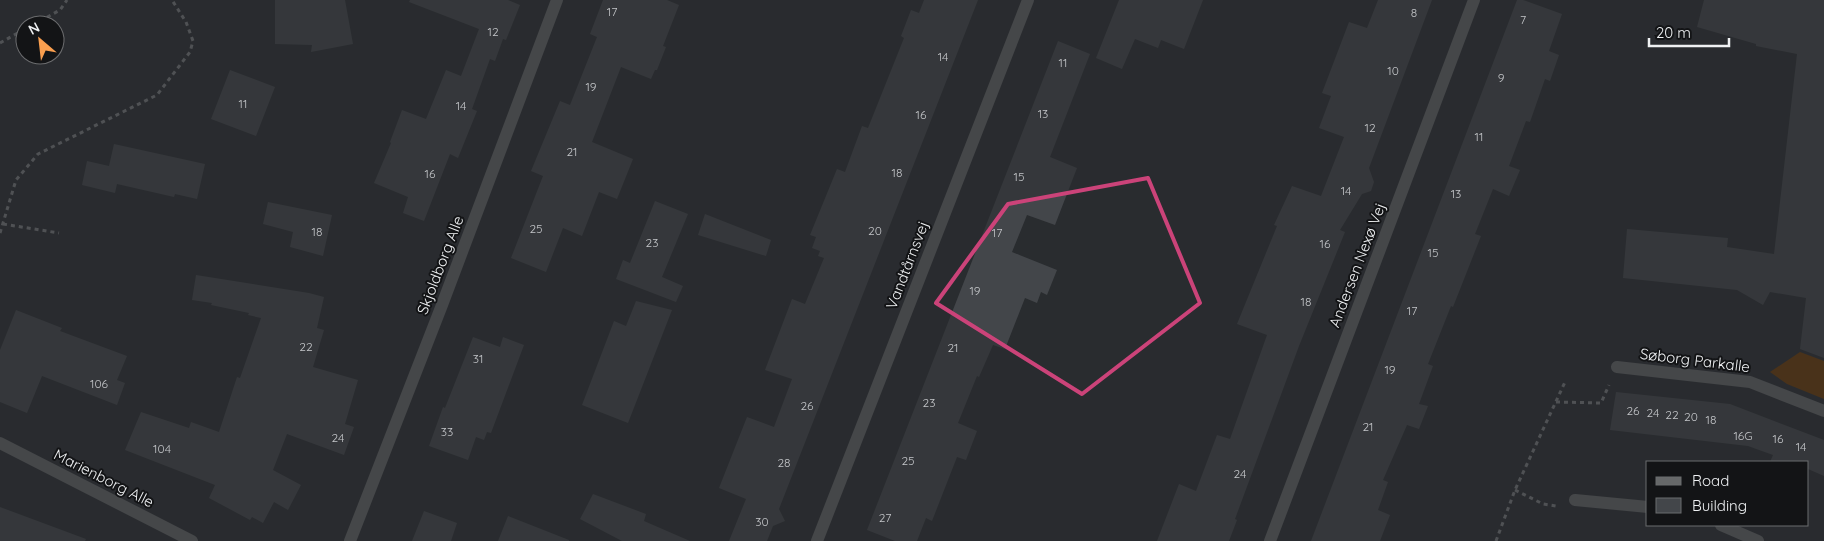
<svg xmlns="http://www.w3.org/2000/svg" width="1824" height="541" font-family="Quicksand,sans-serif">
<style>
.green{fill:#703b00}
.building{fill:#43464a}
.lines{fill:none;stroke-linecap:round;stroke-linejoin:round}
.path{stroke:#7d7f82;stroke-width:3;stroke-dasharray:4 4;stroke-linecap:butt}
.minor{stroke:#666869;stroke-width:12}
.tertiary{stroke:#666869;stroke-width:12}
.marked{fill:none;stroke:#cb4379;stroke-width:4;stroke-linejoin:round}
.labels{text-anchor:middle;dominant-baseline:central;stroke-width:4;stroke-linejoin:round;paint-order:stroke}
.number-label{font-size:12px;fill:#c4c6c9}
.street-label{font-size:15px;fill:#eff1f3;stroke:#131416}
</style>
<rect width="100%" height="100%" fill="#292c2f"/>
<path class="green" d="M1800,352L1824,361V399L1787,384L1770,372Z"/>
<path class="building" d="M275,0H345L353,44L311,52L312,45L275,44Z
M410,0H508L520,5L506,40L503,39L495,61L490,59L472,109L477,111L458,158L450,154L424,221L403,213L408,197L374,183L391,143L390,142L402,110L426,119L446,70L461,76L479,29L409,2Z
M603,0H667L679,5L663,46L666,47L657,70H655L651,79L621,67L592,142L633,159L617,199L599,192L582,236L563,228L546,272L511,258L543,176L531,171L560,101L570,105L597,37L590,34Z
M924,0H978L779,509L785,521L773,526L767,541H729L746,499L719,488L747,417L774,427L792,379L765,370L792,299L805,304L824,258L818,256L820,251L812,248L816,237L810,235L837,169L845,172L862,126L868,128L904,38L901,36L911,10L919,13Z
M1119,0H1203L1184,49L1161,40L1158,48L1135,39L1122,69L1096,58Z
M1378,0H1432L1369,168L1374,182L1371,191L1362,194L1340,230L1345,232L1299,346L1235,519L1237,520L1229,541H1157L1179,484L1196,491L1217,435L1230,439L1267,335L1237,324L1277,226L1274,225L1292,186L1321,196L1344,137L1319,128L1331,96L1322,93L1349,22L1367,28Z
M1517,0H1523L1562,14L1549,51L1559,55L1550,81L1545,79L1530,122L1526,121L1509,166L1520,170L1509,196L1493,189L1475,234L1481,236L1453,307L1451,306L1428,364L1433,366L1419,404L1428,406L1419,429L1407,425L1383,480L1388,482L1378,510L1390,515L1380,541H1311Z
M1704,0H1824V358L1800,349L1806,298L1770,292L1763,305L1737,290L1623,278L1627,229L1728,238L1727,247L1774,254L1797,54L1756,46V44L1697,27Z
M1058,41L1090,54L1050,157L1077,168L1055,225L1027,215L1012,252L1057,270L1047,295L1041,292L1037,303L1025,298L1005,349L993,345L979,377L977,376L958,423L977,431L966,460L957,457L932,521L926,518L917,541H895L867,530Z
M230,70L275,87L256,136L211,119Z
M114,144L205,164L197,199L175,194L174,197L117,184L115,193L82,185L87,161L109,166Z
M655,201L688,214L662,277L683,286L676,302L616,279L623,260L630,263Z
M268,202L332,215L323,256L290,247L293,232L263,224Z
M705,214L771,240L766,256L698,235Z
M196,275L309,293L324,297L317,328L324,330L313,367L358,380L345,424L354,427L344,455L287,434L273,470L301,485L288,510L274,502L263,523L252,517L250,520L209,498L215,485L125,450L141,412L189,428L191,422L219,432L237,377L240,378L261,318L248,315L249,313L211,305L212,303L192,300Z
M636,301L672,310L628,423L582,405L614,321L626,326Z
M16,310L62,328L60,331L127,356L117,380L125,383L117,405L42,376L27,413L0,402V350Z
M473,337L500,347L503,337L524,345L491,433L487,432L484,440L476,437L468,460L429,446L443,407L445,408Z
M1616,392L1730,404L1824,440V476L1808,469V462H1770L1773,455L1748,446L1610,430Z
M593,494L646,514L644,521L690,541H622L580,519Z
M0,507L86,539L85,541H0Z
M424,511L457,523L451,541H412Z
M508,516L569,540V541H498Z"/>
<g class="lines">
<path class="path" d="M33,25L60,10L67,0
M0,43L25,29
M3,224L59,233
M0,233L16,180L38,154L157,95L190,52L193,41L186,22L172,0
M1556,402L1601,403L1609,385
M1515,490L1543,504L1556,506
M1496,541L1515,490L1565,382"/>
<path class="minor" d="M1617,367L1750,382L1824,411
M0,443L192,541
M1575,500L1648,507
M1721,525L1758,541
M350,541L442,305L557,0
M1270,541L1474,0"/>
<path class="tertiary" d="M817,541L1028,0"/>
</g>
<path d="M0 0H1824V541H0ZM1148,178L1200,303L1082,394L936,303L1008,204Z" fill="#292c2f" fill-opacity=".55" fill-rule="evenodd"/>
<path class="marked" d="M1148,178L1200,303L1082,394L936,303L1008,204Z"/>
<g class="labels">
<g class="number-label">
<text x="612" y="11">17</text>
<text x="1414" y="12">8</text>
<text x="1523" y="19">7</text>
<text x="493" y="31">12</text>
<text x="943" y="56">14</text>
<text x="1063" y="62">11</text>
<text x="1393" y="70">10</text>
<text x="1501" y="77">9</text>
<text x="591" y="86">19</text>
<text x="243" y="103">11</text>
<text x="461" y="105">14</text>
<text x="1043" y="113">13</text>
<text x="921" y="114">16</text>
<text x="1370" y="127">12</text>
<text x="1479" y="136">11</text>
<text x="572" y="151">21</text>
<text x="897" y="172">18</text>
<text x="430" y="173">16</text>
<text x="1019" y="176">15</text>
<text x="1346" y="190">14</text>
<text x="1456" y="193">13</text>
<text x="536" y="228">25</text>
<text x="875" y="230">20</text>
<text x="317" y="231">18</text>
<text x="997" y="232">17</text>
<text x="652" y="242">23</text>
<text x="1325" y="243">16</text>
<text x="1433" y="252">15</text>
<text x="975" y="290">19</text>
<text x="1306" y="301">18</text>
<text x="1412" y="310">17</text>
<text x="306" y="346">22</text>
<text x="953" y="347">21</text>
<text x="478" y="358">31</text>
<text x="1390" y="369">19</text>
<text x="99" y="383">106</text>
<text x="929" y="402">23</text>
<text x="807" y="405">26</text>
<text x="1633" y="410">26</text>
<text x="1653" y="412">24</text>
<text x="1672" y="414">22</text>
<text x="1691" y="416">20</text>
<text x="1711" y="419">18</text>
<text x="1368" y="426">21</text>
<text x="447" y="431">33</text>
<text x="1743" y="435">16G</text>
<text x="338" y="437">24</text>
<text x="1778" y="438">16</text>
<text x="1801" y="446">14</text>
<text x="162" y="448">104</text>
<text x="908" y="460">25</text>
<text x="784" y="462">28</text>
<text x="1240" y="473">24</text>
<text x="885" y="517">27</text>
<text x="762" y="521">30</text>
</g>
<g class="street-label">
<text transform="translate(440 265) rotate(-69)">Skjoldborg Alle</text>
<text transform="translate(907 265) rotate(-69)">Vandtårnsvej</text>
<text transform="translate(1357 265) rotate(-69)">Andersen Nexø Vej</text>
<text transform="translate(1695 360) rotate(7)">Søborg Parkalle</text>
<text transform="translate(104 478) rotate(27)">Marienborg Alle</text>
</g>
</g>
<rect x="1646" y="461" width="162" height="65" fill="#131416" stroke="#6b6c6e"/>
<rect x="1656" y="477" width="25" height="8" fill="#666869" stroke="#6b6c6e"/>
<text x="1692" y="486" font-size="15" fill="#eff1f3">Road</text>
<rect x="1656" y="498" width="25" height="15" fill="#43464a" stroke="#6b6c6e"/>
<text x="1692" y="511" font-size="15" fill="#eff1f3">Building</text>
<g transform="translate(40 40) rotate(332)"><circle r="24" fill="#131416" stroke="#6b6c6e"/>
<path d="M0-4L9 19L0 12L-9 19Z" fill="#fa9f4f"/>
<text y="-8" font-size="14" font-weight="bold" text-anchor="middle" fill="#eff1f3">N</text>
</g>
<path d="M1649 38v8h80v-8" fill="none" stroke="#eff1f3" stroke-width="2.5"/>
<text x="1656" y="38" font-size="15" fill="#eff1f3" stroke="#131416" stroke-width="4" paint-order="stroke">20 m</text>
</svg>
